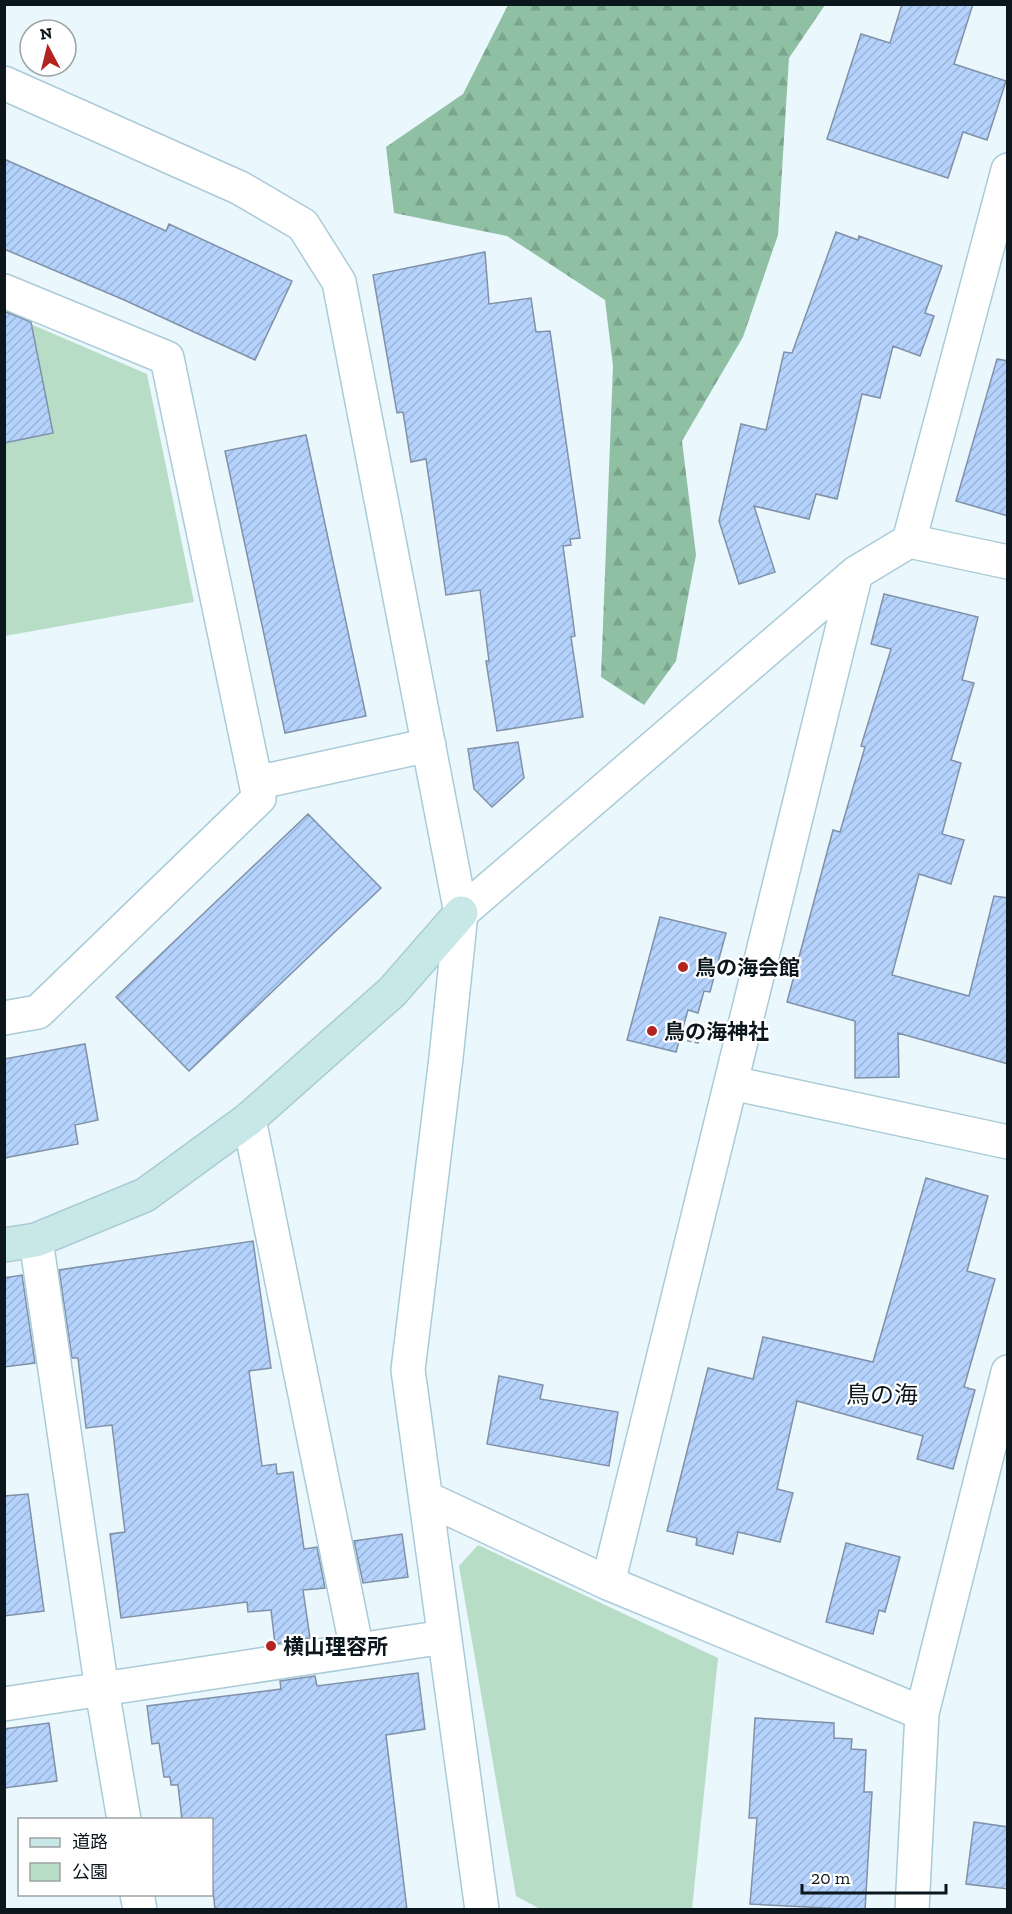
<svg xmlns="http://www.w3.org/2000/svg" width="1012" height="1914" font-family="'Zilla Slab','Noto Sans JP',serif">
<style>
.forest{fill:url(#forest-firs)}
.park{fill:#b8ddc7}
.building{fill:url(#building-hatch);stroke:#8091a8;stroke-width:1.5}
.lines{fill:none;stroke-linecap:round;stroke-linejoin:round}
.street-casing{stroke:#aacbd8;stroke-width:36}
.secondary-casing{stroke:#aacbd8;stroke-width:36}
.path{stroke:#8c989e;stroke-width:4;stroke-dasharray:4.5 3;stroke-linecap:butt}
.street{stroke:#fff;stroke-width:33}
.secondary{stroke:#c8e8e7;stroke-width:33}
.poi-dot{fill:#b32322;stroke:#fff;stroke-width:2}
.labels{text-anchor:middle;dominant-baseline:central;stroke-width:4.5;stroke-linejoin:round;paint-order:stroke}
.poi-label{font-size:21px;font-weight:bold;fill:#0b171c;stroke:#fff;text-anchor:start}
.quarter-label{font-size:24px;fill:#0b171c;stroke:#fff}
</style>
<defs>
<pattern id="forest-firs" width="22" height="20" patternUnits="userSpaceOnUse" patternTransform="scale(1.5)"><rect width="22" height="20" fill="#8fc0a4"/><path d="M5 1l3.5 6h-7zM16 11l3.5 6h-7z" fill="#7aa48d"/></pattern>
<pattern id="building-hatch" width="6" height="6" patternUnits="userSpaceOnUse" patternTransform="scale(1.5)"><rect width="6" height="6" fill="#b4d2fb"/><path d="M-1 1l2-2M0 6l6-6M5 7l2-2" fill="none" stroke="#99b4d7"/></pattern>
</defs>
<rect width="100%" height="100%" fill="#eaf7fd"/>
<path class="forest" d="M508,5H825L789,58L778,235L743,337L682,441L696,555L676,661L644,705L601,677L613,366L605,300L507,236L394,213L386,147L463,94Z"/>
<path class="park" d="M5,313L147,374L194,602L5,636Z
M478,1545L718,1658L692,1909H540L516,1896L459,1566Z"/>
<path class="building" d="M902,4H973L954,64L1006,81L987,140L963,132L948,178L827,139L861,34L890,43Z
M4,159L166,231L169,224L292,281L255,360L122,299L4,249Z
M836,232L858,240L859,236L942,266L925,313L934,316L920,356L893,346L880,398L862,394L837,499L816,494L809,519L754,506L775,572L739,584L719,521L741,424L766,430L784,352L792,353Z
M485,252L489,304L531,298L536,332L550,331L580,538L570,539L571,545L563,546L575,636L571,637L583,717L497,731L486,661H489L480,590L446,595L426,459L411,462L403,412L397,413L373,275Z
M4,311L31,322L53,433L4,443Z
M997,359L1008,361V516L956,501Z
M306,435L366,716L285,733L225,451Z
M884,594L978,617L962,680L974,683L951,760L961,763L942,834L964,840L951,884L919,874L892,975L969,996L994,896L1008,898V1064L898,1033L899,1077L855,1078V1021L787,1002L833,830L840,832L865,747L861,746L891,649L871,644Z
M518,742L524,778L492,807L474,789L468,749Z
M308,814L381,888L189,1071L116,997Z
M660,917L726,933L710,992L704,991L698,1013L688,1010L676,1052L627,1040Z
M85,1044L98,1120L75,1125L78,1144L4,1158V1059Z
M926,1178L988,1196L967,1271L995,1279L964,1387L975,1390L953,1469L917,1459L923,1436L797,1401L777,1489L793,1493L780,1542L738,1532L733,1554L696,1545L697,1538L667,1531L708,1368L753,1379L763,1337L873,1362Z
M253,1241L271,1368L249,1371L262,1466L276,1464L277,1474L293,1472L304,1549L317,1547L325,1588L303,1590L310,1638L275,1644L271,1610L248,1612L247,1602L121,1618L110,1534L125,1532L112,1425L86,1428L78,1358H72L59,1270Z
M22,1275L35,1363L4,1367V1278Z
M499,1376L543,1385L540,1399L618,1412L609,1466L487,1444Z
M28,1494L44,1611L4,1616V1496Z
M402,1534L408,1577L363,1583L354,1541Z
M846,1543L900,1557L885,1612L879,1610L873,1634L826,1622Z
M418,1673L425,1729L386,1735L407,1910H215L212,1878V1820H182L178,1785H171L170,1777H164L159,1743L152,1744L147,1706L281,1689L280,1681L315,1676L317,1686Z
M755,1718L834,1723V1738L852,1739L851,1749L866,1750L864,1792H872L865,1910L750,1904L757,1818H749Z
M49,1723L57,1781L4,1788V1729Z
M974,1822L1008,1827V1889L966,1884Z"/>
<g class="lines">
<defs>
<path id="street" d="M4,83L240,188L303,225L339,282L461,913L446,1058L408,1370L482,1910
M4,291L167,358L259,798L38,1012L4,1018
M909,541L1008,170
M256,783L429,745
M461,913L856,573L909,541L1008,562
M732,1083L1008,1142
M249,1119L357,1650
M36,1240L102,1690L124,1820
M426,1498L608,1583L922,1713
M608,1583L856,573
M4,1704L444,1637
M137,1894L140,1910
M912,1910L922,1713L1008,1372"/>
<path id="secondary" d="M4,1245L36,1240L145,1195L249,1119L392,992L461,913"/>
</defs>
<use href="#street" class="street-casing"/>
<use href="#secondary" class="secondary-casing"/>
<path class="path" d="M680,1038L699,1042"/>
<use href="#street" class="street"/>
<use href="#secondary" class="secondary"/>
</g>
<g class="poi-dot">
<circle cx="683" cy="967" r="6"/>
<circle cx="652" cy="1031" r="6"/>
<circle cx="271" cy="1646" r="6"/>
</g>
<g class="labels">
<g class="poi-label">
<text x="695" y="967">鳥の海会館</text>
<text x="664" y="1031">鳥の海神社</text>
<text x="283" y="1646">横山理容所</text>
</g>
<g class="quarter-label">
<text x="882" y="1394">鳥の海</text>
</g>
</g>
<rect width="1012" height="1914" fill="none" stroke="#0b171c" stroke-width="12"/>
<rect x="18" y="1818" width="195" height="78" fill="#ffffff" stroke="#9da2a4" stroke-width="1.5"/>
<rect x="30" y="1838" width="30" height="9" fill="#c8e8e7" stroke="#9da2a4" stroke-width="1.5"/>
<text x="72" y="1848" font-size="18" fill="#0b171c">道路</text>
<rect x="30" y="1863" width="30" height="18" fill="#b8ddc7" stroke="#9da2a4" stroke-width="1.5"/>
<text x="72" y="1878" font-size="18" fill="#0b171c">公園</text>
<g transform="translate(48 48) rotate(353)"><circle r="28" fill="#ffffff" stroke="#9da2a4" stroke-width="1.5"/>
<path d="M0-4.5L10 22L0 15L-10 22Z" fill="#b32322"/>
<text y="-9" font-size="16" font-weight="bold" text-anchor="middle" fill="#0b171c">N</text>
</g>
<path d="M802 1884v9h144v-9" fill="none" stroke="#0b171c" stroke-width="3"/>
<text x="811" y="1884" font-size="18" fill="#0b171c" stroke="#ffffff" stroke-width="4.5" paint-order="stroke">20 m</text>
</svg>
